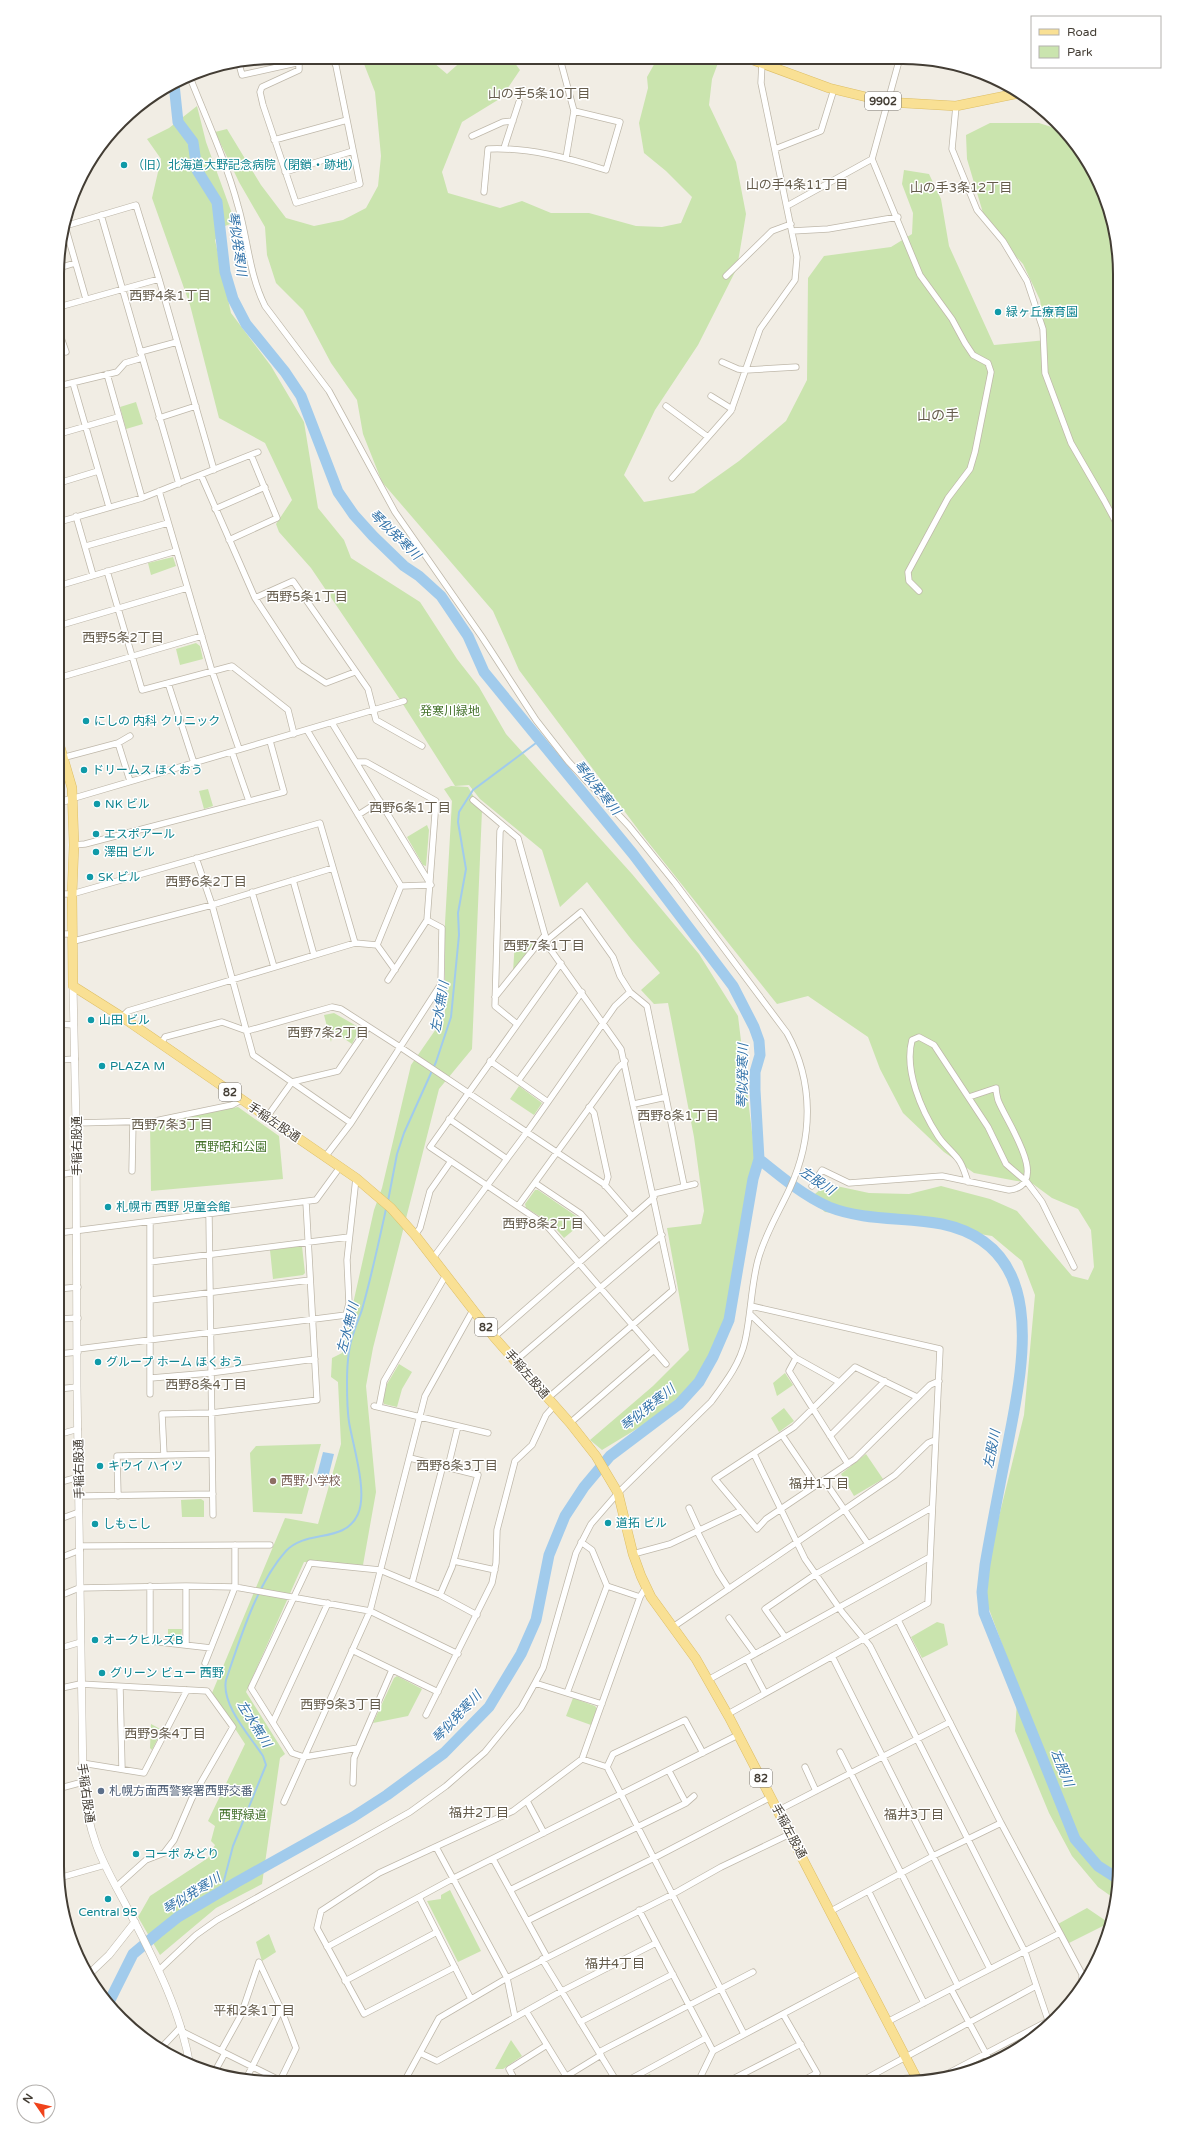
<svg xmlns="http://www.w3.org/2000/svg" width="1177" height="2140" font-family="'Varela Round','Noto Sans JP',sans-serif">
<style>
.green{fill:#cae4ae}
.water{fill:#a1cbec}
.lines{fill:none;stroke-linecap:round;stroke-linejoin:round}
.stream{stroke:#a1cbec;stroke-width:2}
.river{stroke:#a1cbec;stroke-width:11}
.minor-casing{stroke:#bfb8aa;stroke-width:7}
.tertiary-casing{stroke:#bfb8aa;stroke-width:8}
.primary-casing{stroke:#ddbe65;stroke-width:10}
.minor{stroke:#fff;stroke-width:5.5}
.tertiary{stroke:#fff;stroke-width:7}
.primary{stroke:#f9e094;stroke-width:9}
.culture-dot{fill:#0f9aa8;stroke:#fff;stroke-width:1.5}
.education-dot{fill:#8d6e63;stroke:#fff;stroke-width:1.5}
.service-dot{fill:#5c6f8a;stroke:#fff;stroke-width:1.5}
.labels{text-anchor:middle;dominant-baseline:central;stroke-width:3;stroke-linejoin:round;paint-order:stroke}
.shield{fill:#fff;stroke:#7b7771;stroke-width:1}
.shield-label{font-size:11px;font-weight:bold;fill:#433d34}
.culture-label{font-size:12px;fill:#0d838f;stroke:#fff;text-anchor:start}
.park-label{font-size:12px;fill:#43712b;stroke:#fff}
.street-label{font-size:12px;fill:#433d34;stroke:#fff}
.education-label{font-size:12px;fill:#785e54;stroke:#fff;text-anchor:start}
.service-label{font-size:12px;fill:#4e5e75;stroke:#fff;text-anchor:start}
.neighbourhood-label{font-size:13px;fill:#655c4c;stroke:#fff}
.water-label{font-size:13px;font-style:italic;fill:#3373a9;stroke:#fff}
.quarter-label{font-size:14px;fill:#655c4c;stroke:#fff}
.rim{fill:none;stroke:#433d34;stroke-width:2}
</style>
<rect width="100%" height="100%" fill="#f1ede4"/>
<path class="green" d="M366,58H432L434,63L447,74L465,58H511L520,70L501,98L462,122L442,172L448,193L500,208L522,201L551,213H589L636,226L662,227L681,223L692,197L666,171L644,153L639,123L648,88L647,77L656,61L659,59L708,60L718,63L712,79L709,105L736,162L746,214L737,268L698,345L655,410L624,475L644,502L694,493L739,461L786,421L807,380L808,278L824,256L891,247L912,234L913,213L902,184L904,170L929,174L941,199L949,246L994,345L1046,340L1040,300L1023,264L986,223L967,159L966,135L990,123H1039L1064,131L1083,153L1108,204L1120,274V1881L1115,1899L1098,1887L1072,1856L1049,1813L1015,1731L1018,1687L986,1601L992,1545L1024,1415L1035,1295L1022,1261L992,1236L936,1227L900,1216H862L825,1212L810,1198L827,1184L869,1193L909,1194L941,1186L990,1199L1017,1211L1072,1276L1088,1280L1094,1267L1091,1230L1078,1209L1052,1198L1033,1184L974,1173L944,1152L903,1113L880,1069L868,1037L808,996L777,1004L640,832L519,670L493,611L382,482L363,434L357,400L331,363L303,310L276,283L267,255L265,227L239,182L215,132L227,129L261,185L286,218L314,226L343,220L366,208L378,186L381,156L375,92L364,64Z
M197,106L206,142L235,222L225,226L215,240L231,313L271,366L304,422L318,508L344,540L351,558L420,602L457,659L479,687L506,734L632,874L699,954L738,1016L755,1157L729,1293L727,1317L696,1381L658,1416L602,1450L590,1440L653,1386L689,1350L667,1228L701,1224L704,1211L694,1137L668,1003L654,1004L641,990L660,973L631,939L587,882L560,907L542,850L480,799L469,785L455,786L399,698L311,568L279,532L276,524L292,500L265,443L219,418L190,305L152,198L161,159L147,139L169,128Z
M136,402L143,424L126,429L120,407Z
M173,557L176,566L151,575L148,563Z
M196,643L200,646L203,659L180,665L176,649Z
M451,786L468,787L482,810L472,1049L439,1089L373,1348L366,1386L376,1492L363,1565L304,1562L246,1692L285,1754L280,1758L262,1884L216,1908L160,1955L138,1917L150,1896L208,1858L215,1845L211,1841L215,1826L208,1821L245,1744L212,1693L285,1518L318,1524L341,1444L338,1382L331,1377L332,1358L342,1353L374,1210L382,1188L411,1065L445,1016V923L452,801L444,789Z
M208,789L213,806L204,809L199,791Z
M427,825L429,830L426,866L423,865L407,837Z
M515,941L537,942L513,972Z
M334,1013L360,1028L352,1044L333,1031L331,1042L324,1015Z
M519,1086L542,1103L534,1115L510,1099Z
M238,1107L279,1136L283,1179L151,1191L150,1124Z
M535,1190H538L576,1216L582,1223L564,1238L551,1223L526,1208L525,1204Z
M302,1246L305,1273L303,1275L273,1279L270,1250Z
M399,1364L412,1372L402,1389L397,1407L384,1404L383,1401L387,1384Z
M785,1373L793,1385L777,1396L773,1383Z
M784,1408L794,1421L779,1432L771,1418Z
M321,1444L302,1514L253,1512L250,1453L256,1446Z
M866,1454L883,1479L854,1496L841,1474Z
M201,1499L204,1501V1517H182L181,1500Z
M937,1622L944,1624L948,1645L922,1658L911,1637Z
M168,1629H182L181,1638L179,1640L168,1639Z
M397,1676L422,1689L408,1716L373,1723L394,1678Z
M573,1698L595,1706L597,1709L591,1725L566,1716Z
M151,1724L162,1730L152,1750L150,1748Z
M450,1890L481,1951L458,1962L427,1901L441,1899V1895Z
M1087,1908L1109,1923L1069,1943L1058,1924Z
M269,1934L276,1952L262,1961L256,1942Z
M511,2040L522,2056L503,2069H495Z
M650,2074L654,2082H633Z"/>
<path class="water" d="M323,1452L334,1454L326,1486L315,1483Z"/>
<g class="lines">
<path class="stream" d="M388,1201L397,1154L404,1133L436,1062L451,1017L459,935L458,913L466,869L458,822L459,812L473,790L540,740
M221,1892L233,1846L266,1765L263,1756C250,1736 221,1705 226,1680C240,1639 257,1583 286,1551C306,1529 345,1544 358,1514C368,1492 353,1446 349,1422C347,1409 347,1395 347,1382C347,1366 348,1347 354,1332C356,1323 361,1315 363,1306C372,1274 379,1241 386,1209"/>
<path class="river" d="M759,1159C780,1176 804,1196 829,1207C864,1221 905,1217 942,1224C1050,1247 1023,1365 1008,1443C1000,1484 992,1524 985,1565L982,1592L984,1613L1075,1839L1098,1866L1120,1880
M108,2004L133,1954L158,1933L178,1917L237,1882L353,1817L387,1795L444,1753L489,1707L521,1654L536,1620L549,1555L565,1516L584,1487L610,1456L679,1404L699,1382L713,1357L729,1320L753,1179L759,1159L755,1090V1072L760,1055L759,1041L754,1027L733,986L633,854L484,672L468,636L441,596L419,576L404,566L373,536L354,515L338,492L301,396L285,372L246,324L233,299L225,272L217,202L197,170L193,142L178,122L174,84"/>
<defs>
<path id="minor" d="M560,59L574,111L566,158
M899,61L872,159L920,275L952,319L965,343L973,355L988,363L991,372L975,452L970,469L948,498L908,572L909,581L919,591
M299,63V70L262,87L260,92L263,105L296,203L360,184L336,66L332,57
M239,64L242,75L323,57
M956,106L952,149L977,210L1003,241L1027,281L1043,329L1045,373L1071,443L1104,500L1118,526L1120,533
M472,136L503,122L513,121
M274,140L347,120
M504,148L519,102
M775,149L821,131L834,89
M285,172L353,151
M484,192L488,149C528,147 568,158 606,170L620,122L574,111
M787,206L872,159
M101,215L179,484
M65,226L136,205L159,279
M65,226L86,299
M792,231L828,229L898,217
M59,268L75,263
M726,276L772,231L791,224
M59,307L159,279L214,470
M59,332L66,352
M140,352L177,342
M722,362L738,369L746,370L796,367
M107,374L142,498
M73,383L109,507
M59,386L117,372L125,363L142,358
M711,396L732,409
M666,406L708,437
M159,418L196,406
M59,434L118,417
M201,475L255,598L299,665L326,683L355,672
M672,478L731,411L760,329L795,280L797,257L761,83L762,63
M59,483L98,471
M159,491L212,671L239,749
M215,509L265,487
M76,516L93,575
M59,522L142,498L258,452
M229,540L277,518L251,455
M86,546L168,523
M107,571L142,690L232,666L288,710L294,734
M58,586L176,551
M255,598L293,581L368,689L376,720L422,746
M58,626L187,588
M58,678L202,636
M168,683L194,763
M332,723L431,885L401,886L377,945
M307,730L401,886
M118,743L130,781
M232,752L249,801
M58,759L118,743L130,736
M356,762H366L436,801L427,920L388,980
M71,799L404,701
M473,800L518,838L548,946L621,1049L673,1290L548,1398
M358,815L380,801
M503,826L500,831L495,1006L517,1024
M74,845L85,844L284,792L270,741
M196,858L212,905L253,1055L351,1123
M293,880L314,955
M252,892L274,967
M58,894H72L320,823L355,943
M58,934H73
M74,941L212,905L333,868
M546,941L581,912L613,957L620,976L630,992L647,1006L684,1185
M561,963L430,1147L547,1226L666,1364
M495,997L545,935
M122,1017L128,1011L355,943L377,945L395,970
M58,1024L74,1025
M161,1044L165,1037L222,1022L247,1031L332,1007L341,1009L400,1047L604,1184L632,1216
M58,1060L75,1059
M490,1061L548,1102
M518,1081L582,992
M634,1104L666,1097
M589,1107L594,1113L608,1177L605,1186
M267,1117L292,1082L338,1071L368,1027
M449,1119L507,1159
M76,1123L155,1121L232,1105L241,1100
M325,1157L351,1123L441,984L442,928L427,920
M132,1171L133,1121
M58,1175L77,1172
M968,1182C965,1174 963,1165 958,1159C952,1151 943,1144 938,1136C921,1110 904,1070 912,1040L919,1037L934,1045L988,1127L1006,1164L1027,1182L1042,1202L1074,1267
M535,1183L581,1214L604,1241
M812,1186L822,1170L849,1183L942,1176L1009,1190C1053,1185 1005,1120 998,1100C997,1096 996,1092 996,1088L969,1097
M653,1194L695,1184
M518,1206L618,1068L625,1061
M209,1215L213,1515
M58,1233L316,1200L340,1167
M415,1235L420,1228L430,1191L451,1161
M433,1258L527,1132L615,1006L630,992
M150,1262L349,1237
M58,1289L78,1287
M151,1300L310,1280
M750,1314L796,1358L839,1382
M58,1319L78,1318
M494,1337L654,1197
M78,1349L346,1315L349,1303L347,1260L356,1178
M58,1354L78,1352
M796,1358L789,1371L848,1464
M515,1361L662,1235
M151,1378L210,1373L315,1359
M58,1389L77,1387
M150,1394V1222
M917,1397L855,1367L794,1427L715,1479L757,1529L766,1519L855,1459L930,1385L939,1381
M374,1406L488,1433
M379,1407L384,1381L446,1275
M570,1423L654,1350
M57,1435L78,1429
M782,1435L816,1485
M830,1436L885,1381
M754,1454L805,1559L842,1612L870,1646L1025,1952L1049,2023
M164,1455L162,1414L211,1413L317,1400L306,1202
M410,1458L478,1475L452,1567L440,1595
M448,1467L458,1426
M824,1480L868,1544
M57,1483L79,1477
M79,1496L213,1494
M118,1496L117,1456L212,1454
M689,1508L699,1530
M57,1520L79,1512
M697,1531L718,1572L729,1589
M581,1542L592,1550L607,1586L640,1597
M80,1546L270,1545
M633,1554L670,1544L740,1511
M57,1559L80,1550
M454,1561L495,1570
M412,1583L443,1465
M150,1586V1641L211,1648
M57,1597L79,1588L186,1586L235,1587L370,1611L458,1654
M729,1618L755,1654
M898,1620L1001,1823L1082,1974V1987
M673,1627L895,1475L928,1443L935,1440
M785,1637L765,1609L816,1574L931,1508
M186,1644V1586
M57,1649L81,1642
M352,1650L438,1692
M832,1656L990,1969
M747,1659L765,1693
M205,1663L235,1587V1545
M708,1680L930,1557
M535,1683L602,1704
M120,1687L122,1769
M57,1689L80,1684L207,1691L233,1727L192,1798L174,1840L164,1853L146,1860L116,1887
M567,1693L607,1586
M728,1714L928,1603L940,1349L751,1306
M426,1715L492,1583L496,1563L497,1530L515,1461L532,1445L546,1415L555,1405
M273,1722L328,1603
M358,1748L304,1757L292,1753L251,1688L310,1563L380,1570L440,1595L477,1615
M840,1752L958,1986
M582,1759L607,1767L744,2034
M82,1763L144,1773L187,1690
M607,1767L613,1754L685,1720L703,1753
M805,1767L816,1791
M669,1771L686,1803
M353,1783L354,1758L392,1670
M57,1789L83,1782
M527,1801L544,1833
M284,1802L370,1611L425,1396L473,1310
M779,1810L950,1722
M436,1847L507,1978L515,2017
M493,1859L547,1957
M59,1878L105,1865
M510,1890L686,1803L694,1796
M869,1892L924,2003
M419,1897L471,1999
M639,1910L713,2051
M831,1911L933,1856L1001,1823
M527,1921L654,1858L771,1797
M327,1947L454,1878L738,1735
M542,1959L617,2082
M455,1967L364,2014L317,1928L321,1911L379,1873L513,1811L582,1759L640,1597L646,1587
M159,1970L196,1935L217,1920L410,1812L446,1786L485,1752L521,1708L535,1683L543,1668L576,1553L591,1524L618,1493L711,1402C725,1383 740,1364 745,1341C751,1315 751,1286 758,1260C765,1234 779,1212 790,1188C813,1138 814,1082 787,1033L675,883L629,826L568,761L536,720L482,637L395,512L329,391L265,306C249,274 248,240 238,206C226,161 206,118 189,75
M345,1981L437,1932
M951,1989L991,2063
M526,2011L566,2076
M783,2014L817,2073L799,2083
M580,2022L673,1974
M887,2022L1060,1933
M137,2031L141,2036
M183,2032L281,2081
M161,2048L181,2027
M221,2051L241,2015L259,1962L281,2009L296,2048L280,2081
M599,2052L753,1972
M420,2053L437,2061L562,1991L656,1943
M214,2073L225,2053
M943,2076L1048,2021
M700,2079L710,2082
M245,2081L281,2009
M404,2082L439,2018L507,1978L673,1894L721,1867L790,1834
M516,2082L509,2069L547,2045
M557,2082L601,2055
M625,2082L706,2038
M698,2082L713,2051L862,1972
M727,2082L801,2044
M858,2083L1036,1986"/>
<path id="tertiary" d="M58,803L71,799
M73,986L76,1123L77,1387L83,1782C85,1803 89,1824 96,1844C105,1869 119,1891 131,1915C156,1963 181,2012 190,2066
M88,1975L109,1955L135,1922"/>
<path id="primary" d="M753,60L829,88L887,102L956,106L1020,93
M58,740L72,788L74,845L72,894L73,986L122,1017L356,1178L391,1208L415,1235L494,1337L570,1423L596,1456L618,1493L633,1554L641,1576L651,1597L696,1659L729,1717L918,2081"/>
</defs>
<use href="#minor" class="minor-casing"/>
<use href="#tertiary" class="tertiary-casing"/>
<use href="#primary" class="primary-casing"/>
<use href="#minor" class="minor"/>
<use href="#tertiary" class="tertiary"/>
<use href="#primary" class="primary"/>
</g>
<g class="culture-dot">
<circle cx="124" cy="165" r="4"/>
<circle cx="998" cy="312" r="4"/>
<circle cx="86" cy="721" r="4"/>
<circle cx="84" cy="770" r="4"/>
<circle cx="97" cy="804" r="4"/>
<circle cx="96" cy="834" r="4"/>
<circle cx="96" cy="852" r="4"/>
<circle cx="90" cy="877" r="4"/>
<circle cx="91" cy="1020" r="4"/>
<circle cx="102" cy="1066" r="4"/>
<circle cx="108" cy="1207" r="4"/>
<circle cx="98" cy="1362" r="4"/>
<circle cx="100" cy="1466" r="4"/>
<circle cx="608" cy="1523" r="4"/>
<circle cx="95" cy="1524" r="4"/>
<circle cx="95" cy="1640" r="4"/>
<circle cx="102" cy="1673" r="4"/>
<circle cx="136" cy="1854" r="4"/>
<circle cx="108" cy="1899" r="4"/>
</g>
<circle class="education-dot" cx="273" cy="1481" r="4"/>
<circle class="service-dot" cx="101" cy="1791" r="4"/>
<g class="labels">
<g class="shield">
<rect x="865" y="92" width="36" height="18" rx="3"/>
<rect x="219" y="1083" width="22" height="18" rx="3"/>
<rect x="475" y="1318" width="22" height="18" rx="3"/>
<rect x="750" y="1769" width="22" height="18" rx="3"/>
</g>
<g class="shield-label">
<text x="883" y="101">9902</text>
<text x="230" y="1092">82</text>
<text x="486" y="1327">82</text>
<text x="761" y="1778">82</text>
</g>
<g class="culture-label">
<text x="132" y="165">（旧）北海道大野記念病院（閉鎖・跡地）</text>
<text x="1006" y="312">緑ヶ丘療育園</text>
<text x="94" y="721">にしの 内科 クリニック</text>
<text x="92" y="770">ドリームス ほくおう</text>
<text x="105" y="804">NK ビル</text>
<text x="104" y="834">エスポアール</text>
<text x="104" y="852">澤田 ビル</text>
<text x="98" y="877">SK ビル</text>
<text x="99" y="1020">山田 ビル</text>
<text x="110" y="1066">PLAZA M</text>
<text x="116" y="1207">札幌市 西野 児童会館</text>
<text x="106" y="1362">グループ ホーム ほくおう</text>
<text x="108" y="1466">キウイ ハイツ</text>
<text x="616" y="1523">道拓 ビル</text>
<text x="103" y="1524">しもこし</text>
<text x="103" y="1640">オークヒルズB</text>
<text x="110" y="1673">グリーン ビュー 西野</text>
<text x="144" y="1854">コーポ みどり</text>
<text x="108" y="1912" text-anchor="middle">Central 95</text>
</g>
<g class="park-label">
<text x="450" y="711">発寒川緑地</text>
<text x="231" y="1147">西野昭和公園</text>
<text x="243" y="1815">西野緑道</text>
</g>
<g class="street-label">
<text transform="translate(274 1122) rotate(34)">手稲左股通</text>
<text transform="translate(77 1146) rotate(-90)">手稲右股通</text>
<text transform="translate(527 1374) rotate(49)">手稲左股通</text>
<text transform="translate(79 1469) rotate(-91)">手稲右股通</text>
<text transform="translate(86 1793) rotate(82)">手稲右股通</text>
<text transform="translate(789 1831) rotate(62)">手稲左股通</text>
</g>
<g class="education-label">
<text x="281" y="1481">西野小学校</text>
</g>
<g class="service-label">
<text x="109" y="1791">札幌方面西警察署西野交番</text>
</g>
<g class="neighbourhood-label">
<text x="539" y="94">山の手5条10丁目</text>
<text x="797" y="185">山の手4条11丁目</text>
<text x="961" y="188">山の手3条12丁目</text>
<text x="170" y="296">西野4条1丁目</text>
<text x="307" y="597">西野5条1丁目</text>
<text x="123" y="638">西野5条2丁目</text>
<text x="410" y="808">西野6条1丁目</text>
<text x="206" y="882">西野6条2丁目</text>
<text x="544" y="946">西野7条1丁目</text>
<text x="328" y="1033">西野7条2丁目</text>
<text x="678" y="1116">西野8条1丁目</text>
<text x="172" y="1125">西野7条3丁目</text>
<text x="543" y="1224">西野8条2丁目</text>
<text x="206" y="1385">西野8条4丁目</text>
<text x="457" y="1466">西野8条3丁目</text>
<text x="819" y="1484">福井1丁目</text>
<text x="341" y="1705">西野9条3丁目</text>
<text x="165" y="1734">西野9条4丁目</text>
<text x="479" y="1813">福井2丁目</text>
<text x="914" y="1815">福井3丁目</text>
<text x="615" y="1964">福井4丁目</text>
<text x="254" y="2011">平和2条1丁目</text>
</g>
<g class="water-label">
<text transform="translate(237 244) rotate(82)">琴似発寒川</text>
<text transform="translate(395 535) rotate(44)">琴似発寒川</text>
<text transform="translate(597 788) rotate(51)">琴似発寒川</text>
<text transform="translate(440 1007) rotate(-80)">左水無川</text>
<text transform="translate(743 1076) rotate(-89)">琴似発寒川</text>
<text transform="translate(817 1181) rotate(34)">左股川</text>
<text transform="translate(348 1328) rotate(-76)">左水無川</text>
<text transform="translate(648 1408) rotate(-39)">琴似発寒川</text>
<text transform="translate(992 1449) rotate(-79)">左股川</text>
<text transform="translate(457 1717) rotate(-47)">琴似発寒川</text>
<text transform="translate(254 1724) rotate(58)">左水無川</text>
<text transform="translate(1062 1768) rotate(68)">左股川</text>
<text transform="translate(192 1894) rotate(-32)">琴似発寒川</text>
</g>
<g class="quarter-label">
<text x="938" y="415">山の手</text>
</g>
</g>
<path d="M0 0H1177V2140H0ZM274 64H903A210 210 0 0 1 1113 274V1866A210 210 0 0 1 903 2076H274A210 210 0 0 1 64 1866V274A210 210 0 0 1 274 64Z" fill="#fff" fill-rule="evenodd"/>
<path class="rim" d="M274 64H903A210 210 0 0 1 1113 274V1866A210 210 0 0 1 903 2076H274A210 210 0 0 1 64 1866V274A210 210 0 0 1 274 64Z"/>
<rect x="1031" y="16" width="130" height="52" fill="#ffffff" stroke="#b4b1ae"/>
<rect x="1039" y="29" width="20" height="6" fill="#f9e094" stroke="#b4b1ae"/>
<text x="1067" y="36" font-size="12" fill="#433d34">Road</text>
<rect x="1039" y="46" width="20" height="12" fill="#cae4ae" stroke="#b4b1ae"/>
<text x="1067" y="56" font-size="12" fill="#433d34">Park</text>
<g transform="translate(36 2104) rotate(304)"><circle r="19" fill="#ffffff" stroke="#b4b1ae"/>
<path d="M0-3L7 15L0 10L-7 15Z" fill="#f0431b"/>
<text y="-6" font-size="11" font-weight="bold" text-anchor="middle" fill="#433d34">N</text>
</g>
</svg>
